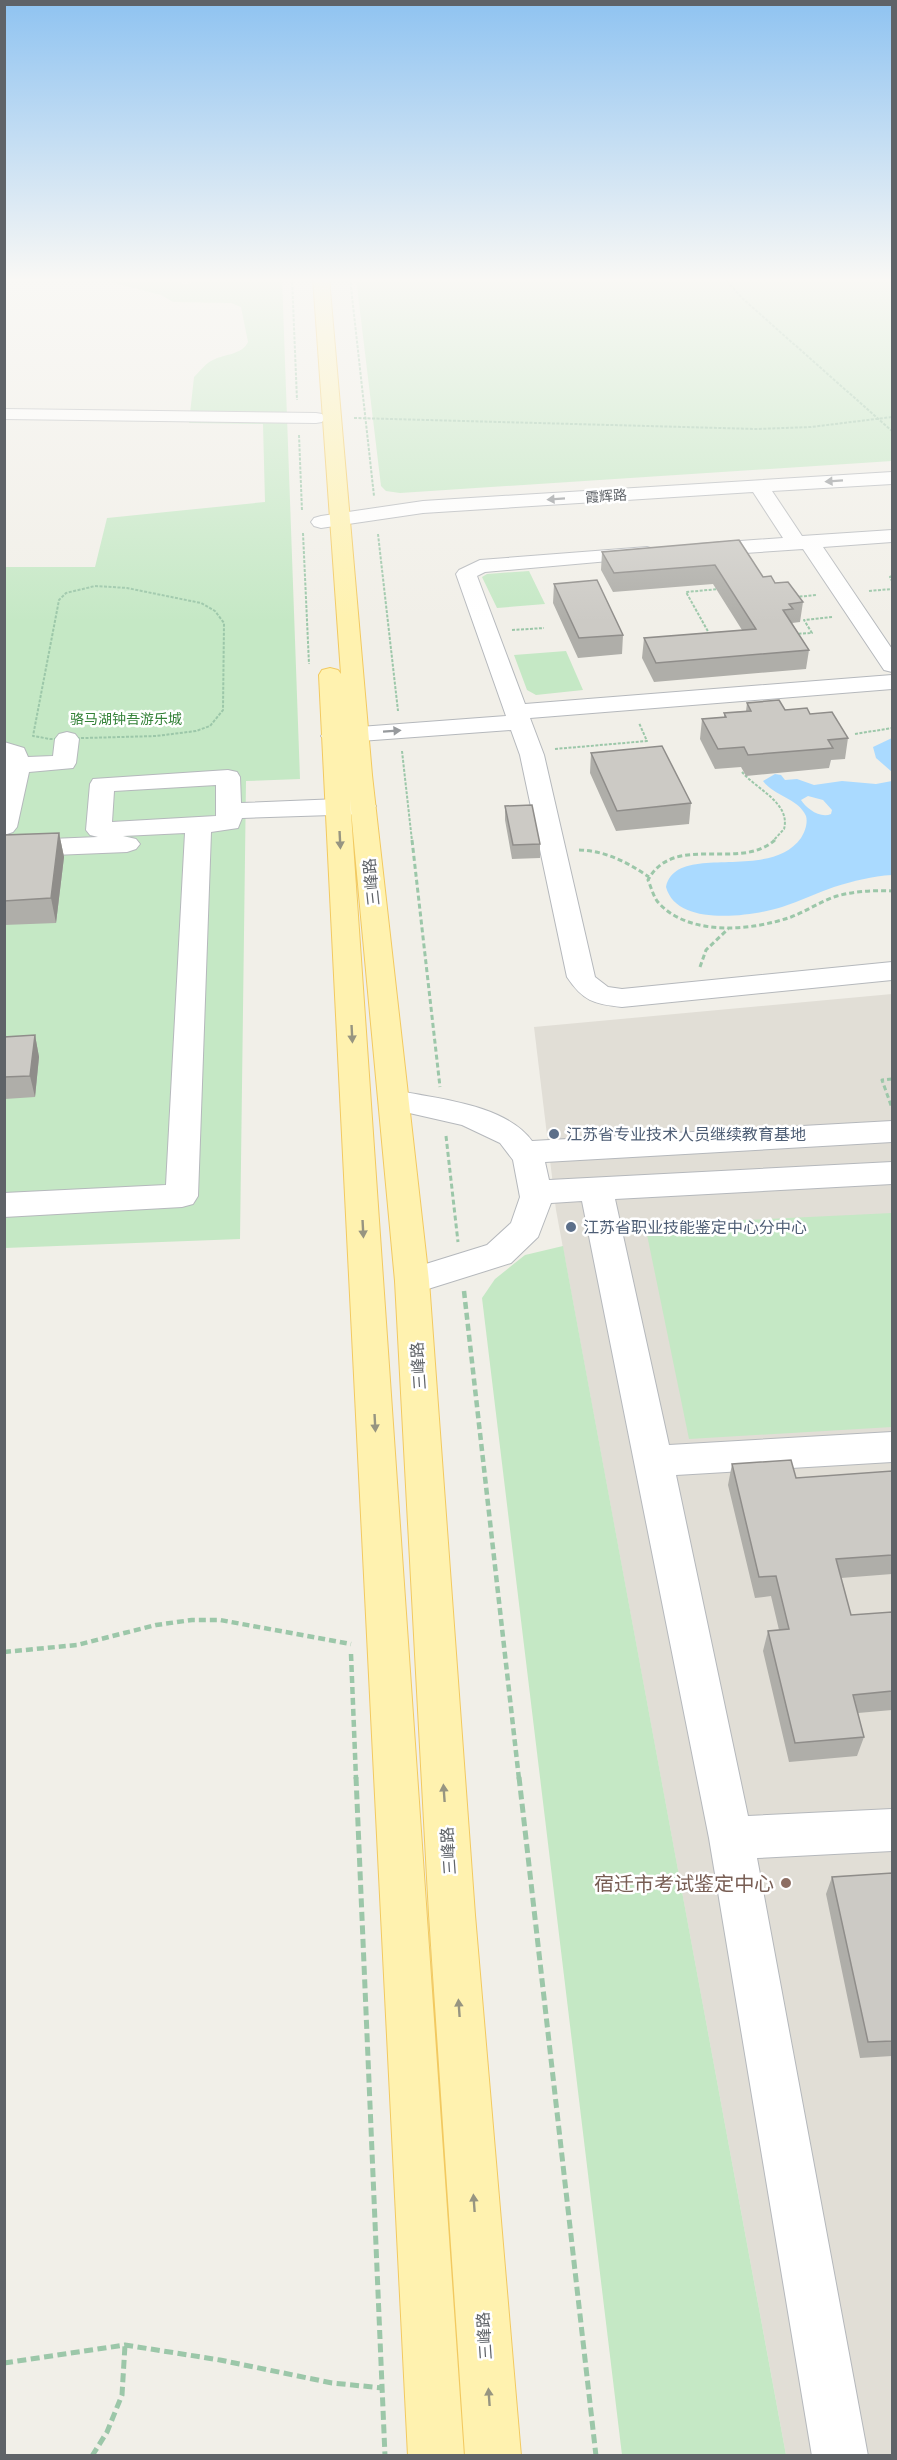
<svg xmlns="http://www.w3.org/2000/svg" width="897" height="2460" font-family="'IBM Plex Sans','Noto Sans SC',sans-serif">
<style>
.education{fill:#e1ded6}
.green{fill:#c5e8c5}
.water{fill:#aadaff;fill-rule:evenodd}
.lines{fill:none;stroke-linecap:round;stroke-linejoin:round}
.minor-casing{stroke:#b5b8bc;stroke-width:2}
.major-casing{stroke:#f2c960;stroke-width:2}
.path-far3{stroke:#9cc7a9;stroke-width:2;stroke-dasharray:3 1.5;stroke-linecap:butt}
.path-far2{stroke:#9cc7a9;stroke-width:3;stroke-dasharray:5 3;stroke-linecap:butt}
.path-far1{stroke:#9cc7a9;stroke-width:4.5;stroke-dasharray:7 4;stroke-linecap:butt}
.path{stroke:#9cc7a9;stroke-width:5;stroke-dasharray:9 4.5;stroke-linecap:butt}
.minor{fill:#fff;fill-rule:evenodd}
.major{fill:#fff2af;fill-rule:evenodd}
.wall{fill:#afaea9}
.shaded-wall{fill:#8f8d8a}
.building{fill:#cccac5;stroke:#8f8d8a;stroke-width:1.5}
.oneway{fill:#979a9d}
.oneway2{fill:#979581}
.service-dot{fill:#5c6f8a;stroke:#fff;stroke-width:2}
.education-dot{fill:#8d6e63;stroke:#fff;stroke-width:2}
.labels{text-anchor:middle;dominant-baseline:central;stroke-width:5;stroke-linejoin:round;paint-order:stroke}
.far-street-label{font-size:14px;fill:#5f6368;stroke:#fff}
.far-park-label{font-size:14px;fill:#348238;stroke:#fff}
.street-label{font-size:16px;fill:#5f6368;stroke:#fff}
.service-label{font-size:16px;fill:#4e5e75;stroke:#fff;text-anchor:start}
.near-education-label{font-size:20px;fill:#785e54;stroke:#fff;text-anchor:end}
</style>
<rect width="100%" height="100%" fill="#f1efe8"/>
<path class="education" d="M892,994V2455H786L556,1210L534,1027Z"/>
<path class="green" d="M95,278H166L186,284L213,278H282L300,779L246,781L240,1239L5,1248L4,567H95L107,518L265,502L263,424L189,423L194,377C200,371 206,363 213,360C224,354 242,355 248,342L241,307L231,303L173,302L161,295Z
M356,278H892V461L400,493L386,491L381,486Z
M529,571L545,604L497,608L482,577L487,574Z
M566,651L583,690L536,695L527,690L514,655Z
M892,1213V1427L689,1439L645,1225Z
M563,1246L566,1263L786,2455H622L482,1298L495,1279L525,1255Z"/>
<path class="water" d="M892,738V772L876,758L873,747Z
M775,774L781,775L785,780L797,779L814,785L842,781L876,784L892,781V875C872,876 854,881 834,887C817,893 800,901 782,907C753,916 677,928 666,887C676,841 769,883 801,838C805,832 808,823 806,816C798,798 774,796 763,781ZM808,796L823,800L832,810L831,814C820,819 806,808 801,800Z"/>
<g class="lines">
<defs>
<path id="minor" d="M4,409L316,413L322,414L325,418L322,422L316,423L4,419Z
M892,472V484L772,491L802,536L892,530V542L823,547L892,649V672L884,670L803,549L699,556L692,554L689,550L692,546L699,544L783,538L753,492L423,513L321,528L314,526L311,522L314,518L321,516L423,501Z
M647,547L654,549L657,553L654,557L485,572L477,576L525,704L892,675V689L530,718L544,755L595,977L608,987L622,989L892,962V980L622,1007C594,1004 583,1001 567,977L520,755L511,730L333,743L325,741L321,736L325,731L333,729L506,716L456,574L459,570L480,560Z
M67,732L75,734L79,739L76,763L73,768L29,772L17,827L13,832L4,835V742L24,748L28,757L53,756L55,739L59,734Z
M228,770L237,772L240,777L241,803L363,798L372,801L376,806L372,811L363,814L242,818L238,828L211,832L198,1196L193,1204L182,1207L4,1217V1193L166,1185L185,833L123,836L136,839L140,844L136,849L127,852L4,857V841L98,837L90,835L86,830L90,784L93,779ZM216,785V816L112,822L114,791Z
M394,1090C437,1099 505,1104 532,1141L892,1121V1142L545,1162L549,1180L892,1162V1184L615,1199L669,1445L892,1432V1462L676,1475L748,1816L892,1809V1851L757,1858L868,2456H812L709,1838L582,1201L551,1203L538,1237L511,1263L412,1294L400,1290L395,1281L400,1272L487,1245L511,1223L520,1197L513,1160L500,1143L462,1125L383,1107L379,1100L383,1093Z"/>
<path id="major" d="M313,278H329L372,775L429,1281L475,1915L521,2456H465L429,1915L395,1281L350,799L464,2456H408L319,675L322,670L330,668L338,670L341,674Z"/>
</defs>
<use href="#minor" class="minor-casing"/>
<use href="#major" class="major-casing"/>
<path class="path-far3" d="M292,278L297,400
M350,278L374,496
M724,278L743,299L892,431
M354,418L757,429L811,427L892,417
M299,435L302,511
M303,533L309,664
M378,534L398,711
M892,576L890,577L892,581
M95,586L127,588L201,603L215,611L224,623L223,710L210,726L196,731L156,736L50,739L33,736L59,600L66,593Z
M869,591L892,589
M795,597L817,595
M512,630L544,628
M794,634L812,633L804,620L832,617
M710,635L686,592L719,589
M855,734L892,728
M555,749L647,741L639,723
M402,751L412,841
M742,772C756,789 791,803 784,829L773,841"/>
<path class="path-far2" d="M412,840L440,1087
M775,840C739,872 674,832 648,880C651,887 653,895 657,901C687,937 751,931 791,917C807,911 821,901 837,896C855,891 874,890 892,891
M579,850C606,851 627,862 649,877
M700,967L706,950L728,929
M892,1079L882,1080L892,1108
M446,1136L458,1242"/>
<path class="path-far1" d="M464,1291L519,1779
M4,1652L77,1645L156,1625L192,1620H220L351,1644
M351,1654L356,1779"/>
<path class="path" d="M356,1777L385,2456
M519,1777L596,2456
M4,2363L125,2345L220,2360L332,2383L383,2388
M92,2456L107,2432L122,2395L125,2345"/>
<use href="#minor" class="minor"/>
<use href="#major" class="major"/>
</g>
<path class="wall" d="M739,540L763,577L775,583L803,602L800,622L792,623L809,650L806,669L654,682L642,658L644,638L742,630L713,584L613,592L601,570L602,552Z
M554,584L623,635L622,654L578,658L553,603Z
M747,703L810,714L848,738L845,759L831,760L829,768L746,776L741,767L715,769L700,739L702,719L724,717V713L746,711Z
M591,753L691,803L689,824L616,831L590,773Z
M505,806L540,844V858L512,859L505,820Z
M59,833L64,857L56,923L4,925V835Z
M35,1035L39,1057L35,1097L5,1099L4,1037Z
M732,1464L796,1478L892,1471V1574L841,1578L851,1615L892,1612V1710L858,1713L864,1737L857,1756L789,1762L763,1651L768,1631L779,1630L771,1596L755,1598L728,1485Z
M892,1873V2056L860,2058L826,1894L832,1877Z"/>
<path class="shaded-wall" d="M59,833L64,857L56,923L51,898Z
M35,1035L39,1057L35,1097L30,1076Z"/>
<path class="building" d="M739,540L763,577L771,576L775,583L788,582L803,602L789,604L793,609L783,610L809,650L656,663L644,638L756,629L715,565L614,573L602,552Z
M597,580L623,635L579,638L554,584Z
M779,700L785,710L807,708L810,714L832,712L848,738L828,740L833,748L748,755L744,747L718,749L702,719L726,717L724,713L751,711L747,703Z
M662,746L691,803L617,811L591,753Z
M532,805L540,844L513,845L505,806Z
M59,833L51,898L4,901V835Z
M35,1035L30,1076L4,1077V1037Z
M791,1460L796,1478L892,1471V1555L836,1559L851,1615L892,1612V1691L853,1695L864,1737L795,1743L768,1631L789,1629L776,1576L759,1577L732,1464Z
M892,1873V2041L868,2042L832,1877Z"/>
<defs><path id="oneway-solid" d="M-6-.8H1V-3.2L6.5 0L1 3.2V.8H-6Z" transform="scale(1.5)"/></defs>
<g class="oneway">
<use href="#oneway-solid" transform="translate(834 481) rotate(176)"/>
<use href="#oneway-solid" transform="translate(556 499) rotate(176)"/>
<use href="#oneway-solid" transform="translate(392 731) rotate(-4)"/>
</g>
<g class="oneway2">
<use href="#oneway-solid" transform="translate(340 840) rotate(87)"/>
<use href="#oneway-solid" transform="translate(352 1034) rotate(87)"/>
<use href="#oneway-solid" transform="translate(363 1229) rotate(87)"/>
<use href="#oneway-solid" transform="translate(375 1423) rotate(87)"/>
<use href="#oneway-solid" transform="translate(444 1793) rotate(-94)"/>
<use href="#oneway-solid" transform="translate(459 2008) rotate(-94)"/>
<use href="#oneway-solid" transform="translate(474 2203) rotate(-94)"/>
<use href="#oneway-solid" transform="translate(489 2397) rotate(-94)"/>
</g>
<linearGradient id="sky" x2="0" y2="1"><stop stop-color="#8fc3f1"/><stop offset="0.45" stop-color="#f9f8f5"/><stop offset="1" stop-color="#f9f8f5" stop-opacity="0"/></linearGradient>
<rect width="897" height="622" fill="url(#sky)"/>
<g class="service-dot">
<circle cx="554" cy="1134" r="6"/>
<circle cx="571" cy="1227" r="6"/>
</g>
<circle class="education-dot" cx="786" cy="1883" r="6"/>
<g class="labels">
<g class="far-street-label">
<text transform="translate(606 496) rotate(-4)">霞辉路</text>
</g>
<g class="far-park-label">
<text x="126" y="719">骆马湖钟吾游乐城</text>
</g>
<g class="street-label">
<text transform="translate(371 882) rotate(-96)">三峰路</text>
<text transform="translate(418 1366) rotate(-94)">三峰路</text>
<text transform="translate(448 1851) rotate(-94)">三峰路</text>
<text transform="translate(484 2336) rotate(-94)">三峰路</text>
</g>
<g class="service-label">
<text x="566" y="1134">江苏省专业技术人员继续教育基地</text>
<text x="583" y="1227">江苏省职业技能鉴定中心分中心</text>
</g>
<g class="near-education-label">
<text x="774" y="1883">宿迁市考试鉴定中心</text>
</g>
</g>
<rect width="897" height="2460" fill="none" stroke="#5f6368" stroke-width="12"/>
</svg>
